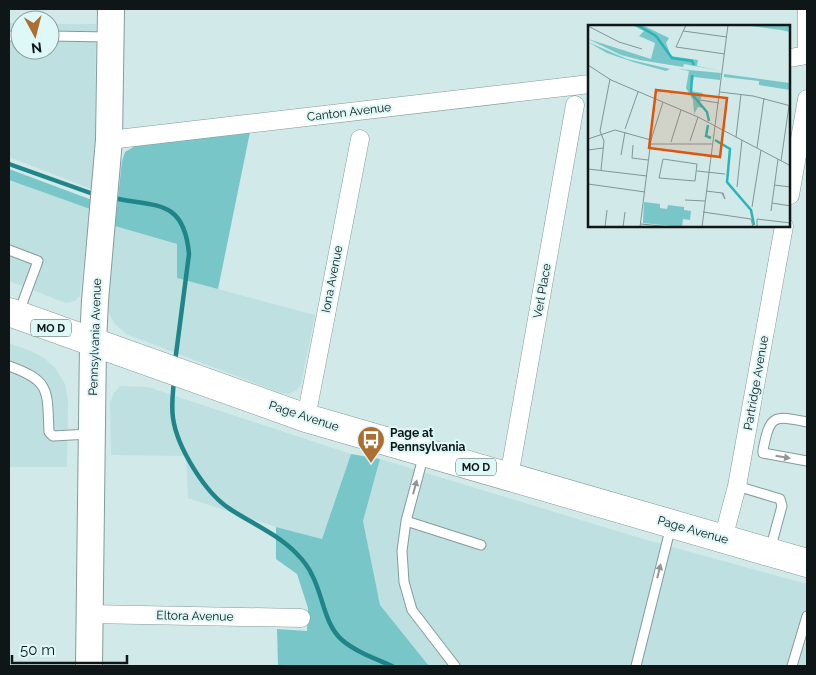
<svg xmlns="http://www.w3.org/2000/svg" width="816" height="675" font-family="Raleway,sans-serif">
<style>
.built{fill:#bee0e0}
.green{fill:#78c6c8}
.lines{fill:none;stroke-linecap:round;stroke-linejoin:round}
.stream{stroke:#208588;stroke-width:4.5}
.lane-casing{stroke:#849b9b;stroke-width:11}
.street-casing{stroke:#849b9b;stroke-width:19}
.secondary-casing{stroke:#849b9b;stroke-width:28}
.primary-casing{stroke:#849b9b;stroke-width:29}
.lane{stroke:#fff;stroke-width:9}
.street{stroke:#fff;stroke-width:18}
.secondary{stroke:#fff;stroke-width:26}
.primary{stroke:#fff;stroke-width:28}
.oneway{fill:#939697}
.labels{text-anchor:middle;dominant-baseline:central;stroke-width:4;stroke-linejoin:round;paint-order:stroke}
.shield{fill:#def7f7;stroke:#4c5a5a;stroke-width:1}
.shield-label{font-size:11px;font-weight:bold;fill:#0e1617}
.street-label{font-size:12px;fill:#0e1617;stroke:#def7f7}
.poi-label{font-size:12px;font-weight:bold;fill:#0e1617;stroke:#def7f7;text-anchor:start}
.inset-river{fill:none;stroke:#28b5b8;stroke-width:2.5}
.inset-road{fill:none;stroke:#839595;stroke-width:1}
.view{fill:#dd560d;fill-opacity:0.15;stroke:#dd560d;stroke-width:2.5}
.inset-edge{fill:none;stroke:#0e1617;stroke-width:2.5}
</style>
<rect width="100%" height="100%" fill="#d1e9e9"/>
<path class="built" d="M9,23H20V50H50V24H96L95,142L94,171L91,189L9,157Z
M9,180L90,209L80,296L75,301L66,303L9,281Z
M115,226L177,244V278L315,315L301,384L297,390L289,394L278,392L126,334L115,324L109,313L108,295Z
M9,343L31,351L44,358L55,368L65,384L68,400L67,467H9Z
M120,386L148,387L351,454L322,539L276,527L188,498L186,456L111,455L110,403L114,393Z
M380,459L650,541L807,584V666H429L380,605L363,521Z"/>
<path class="green" d="M250,132L218,289L177,278V244L115,226L122,161L125,152L135,146Z
M9,169L92,200L90,209L9,180Z
M351,454L380,459L363,521L380,605L429,666H278L277,629L307,631L308,608L297,574L276,559V527L322,539Z"/>
<g class="lines">
<path class="stream" d="M9,164L96,195
M113,198C157,207 184,199 189,254L175,362
M174,380C173,393 171,405 173,418C177,447 205,493 230,509C253,524 277,534 296,553C302,559 309,568 312,575C323,595 324,624 342,640C356,652 376,659 392,666"/>
<defs>
<path id="lane" d="M9,36H20
M50,36L109,37
M9,250L38,261L19,312
M9,366C51,381 47,390 49,432L53,436L90,434
M807,422C773,415 770,415 763,450V453L807,461
M737,486L780,499L782,506L770,550
M406,521L424,454
M455,666L412,610L404,582L402,551L406,521L481,545
M636,666L671,526
M792,666L807,616"/>
<path id="street" d="M807,9V55
M790,58L807,55
M109,140L590,84
M790,195L807,99
M306,418L360,139
M509,477L575,105
M723,539L737,486L784,226
M89,614L301,618"/>
<path id="secondary" d="M89,666L93,342L95,301L109,140L111,9"/>
<path id="primary" d="M9,312L306,418L807,563"/>
</defs>
<use href="#lane" class="lane-casing"/>
<use href="#street" class="street-casing"/>
<use href="#secondary" class="secondary-casing"/>
<use href="#primary" class="primary-casing"/>
<use href="#lane" class="lane"/>
<use href="#street" class="street"/>
<use href="#secondary" class="secondary"/>
<use href="#primary" class="primary"/>
</g>
<defs><path id="oneway-solid" d="M-6-.8H1V-3.2L6.5 0L1 3.2V.8H-6Z" transform="scale(1.25)"/></defs>
<g class="oneway">
<use href="#oneway-solid" transform="translate(783 457) rotate(10)"/>
<use href="#oneway-solid" transform="translate(415 487) rotate(-75)"/>
<use href="#oneway-solid" transform="translate(659 571) rotate(-76)"/>
</g>
<defs>
<symbol id="bus-pin" viewBox="-11 -11 22 30"><path d="M0 17L-7.5 6A9.5 9.5 0 1 1 7.5 6Z" fill="#ac6e33" stroke="#def7f7"/><path d="M-5-6H5V4H4V6H2V4H-2V6H-4V4H-5ZM-3.5-4V0h7V-4ZM-3.5 1.2v1.5H-2V1.2ZM2 1.2v1.5H3.5V1.2Z" fill="#fff"/></symbol>
</defs>
<g fill-rule="evenodd">
<use href="#bus-pin" x="355" y="424" width="32" height="43"/>
</g>
<g class="labels">
<g class="shield">
<rect x="31" y="319.5" width="40" height="17" rx="4"/>
<rect x="456" y="458.5" width="40" height="17" rx="4"/>
</g>
<g class="shield-label">
<text x="51" y="328">MO D</text>
<text x="476" y="467">MO D</text>
</g>
<g class="street-label">
<text transform="translate(349 112) rotate(-7)">Canton Avenue</text>
<text transform="translate(332 279) rotate(-79)">Iona Avenue</text>
<text transform="translate(542 291) rotate(-80)">Verl Place</text>
<text transform="translate(95 337) rotate(-88)">Pennsylvania Avenue</text>
<text transform="translate(756 383) rotate(-80)">Partridge Avenue</text>
<text transform="translate(304 416) rotate(18)">Page Avenue</text>
<text transform="translate(693 530) rotate(16)">Page Avenue</text>
<text transform="translate(195 616) rotate(1)">Eltora Avenue</text>
</g>
<g class="poi-label">
<text x="390" y="433">Page at<tspan x="390" dy="14">Pennsylvania</tspan></text>
</g>
</g>
<g transform="translate(588 25)">
<rect width="202" height="202" fill="#d1e9e9"/>
<path d="M44,0H54L81,13L78,18L83,31L110,35L109,41L133,46L96,39L95,42L52,35L33,30L0,14L63,34L67,18L51,11L56,6ZM154,0H202V7L193,5ZM0,17L39,34L82,44L78,46L45,37L19,28ZM90,44L133,48L132,55L106,52L103,66L115,68L112,76L114,83L110,82L106,89L105,75L98,63L101,46ZM136,49L202,58V65L171,60V56L136,52ZM56,177L72,179V183L79,184L80,180L96,182V185L103,186L102,195L95,194L94,202L55,198Z" fill="#78c6c8"/>
<path class="inset-river" d="M49,0L68,11L84,33L104,36L106,40M104,50L103,68L119,87L121,96M120,100L118,111L123,113M127,115L142,124L139,157L163,185L166,200"/>
<path class="inset-road" d="M98,0L88,22L137,29M0,1L31,17L54,24M95,6L139,12M0,40L23,55L110,92L203,141M132,67L165,71L203,81M112,75L131,78M37,104L50,67M148,112L153,69M0,114L27,105L63,115M102,116L110,92M83,117L93,85M62,119H124M45,120L44,133L60,135M169,123L176,73M0,125L15,123M33,130L37,107M75,134L109,139L107,156L71,153ZM193,136L201,81M0,144L59,151M13,145L16,116L12,106L22,54M109,146L137,149M0,159L57,167M186,160L203,162M149,162L154,115M118,166L134,168H135L137,174L134,168M97,175L117,176M184,178L203,181M164,182L173,125M183,186L190,134M115,187L163,194L165,202M53,199L83,202M17,202L19,185M35,202L37,187M52,202L63,115L75,77M114,202L140,0M169,202V194L203,198"/>
<path class="view" d="M68,65L139,73L132,132L61,123Z"/>
<rect width="202" height="202" class="inset-edge"/>
</g>
<rect width="816" height="675" fill="none" stroke="#0e1617" stroke-width="20"/>
<g transform="translate(35 35) rotate(173)"><circle r="24" fill="#def7f7" stroke="#8b9d9d"/>
<path d="M0-4L9 19L0 12L-9 19Z" fill="#ac6e33"/>
<text y="-8" font-size="14" font-weight="bold" text-anchor="middle" fill="#0e1617">N</text>
</g>
<path d="M12 655v8h115v-8" fill="none" stroke="#0e1617" stroke-width="2.5"/>
<text x="20" y="655" font-size="15" fill="#0e1617" stroke="#def7f7" stroke-width="4" paint-order="stroke">50 m</text>
</svg>
